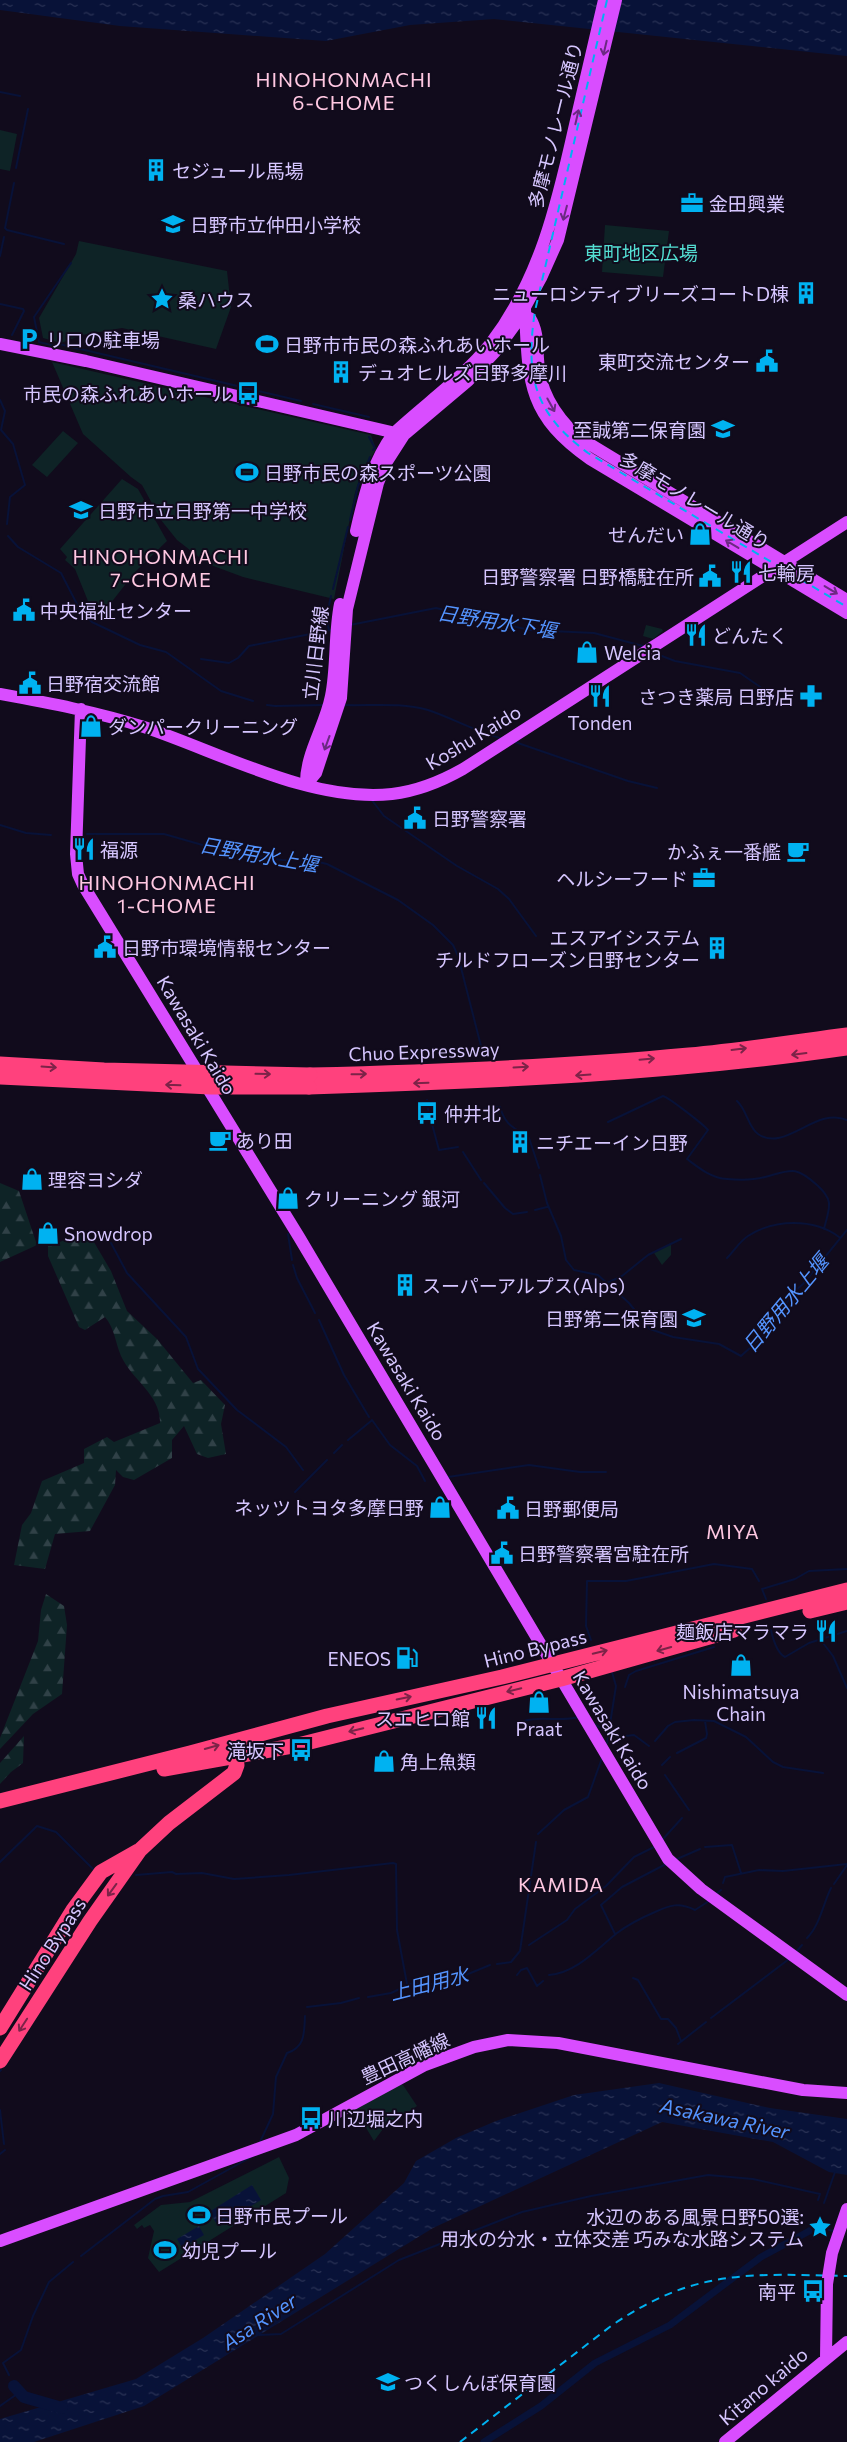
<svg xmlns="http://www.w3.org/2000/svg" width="847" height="2442" font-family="Commissioner,'Noto Sans JP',sans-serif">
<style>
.forest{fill:url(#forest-firs)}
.park{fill:#0e2326}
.water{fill:url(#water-ripples)}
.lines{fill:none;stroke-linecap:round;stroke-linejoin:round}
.stream{stroke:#081238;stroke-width:2}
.canal{stroke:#081238;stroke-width:7}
.river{stroke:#081238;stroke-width:12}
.major{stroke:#d94dff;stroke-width:12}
.highway{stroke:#ff417d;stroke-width:15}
.rail{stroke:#00b2f1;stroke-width:2;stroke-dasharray:8 6;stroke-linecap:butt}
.major-bridge{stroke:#d94dff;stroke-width:12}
.highway-bridge{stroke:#ff417d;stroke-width:15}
.oneway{stroke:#6b2982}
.oneway2{stroke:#7c2348}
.labels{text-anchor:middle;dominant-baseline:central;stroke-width:4;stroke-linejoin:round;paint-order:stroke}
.street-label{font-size:19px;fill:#d6c6ff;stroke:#110b1c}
.poi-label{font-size:19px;fill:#d6c6ff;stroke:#110b1c;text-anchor:start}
.park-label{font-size:19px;fill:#53ded2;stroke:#110b1c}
.neighbourhood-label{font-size:20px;letter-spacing:1px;fill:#ffc8e2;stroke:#110b1c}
.water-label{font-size:20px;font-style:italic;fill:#5494ff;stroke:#110b1c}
</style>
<defs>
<pattern id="forest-firs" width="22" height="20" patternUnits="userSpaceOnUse" patternTransform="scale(1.25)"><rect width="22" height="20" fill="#0e2326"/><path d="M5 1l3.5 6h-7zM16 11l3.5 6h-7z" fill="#304147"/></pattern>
<pattern id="water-ripples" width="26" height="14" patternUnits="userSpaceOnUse" patternTransform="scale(1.25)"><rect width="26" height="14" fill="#081238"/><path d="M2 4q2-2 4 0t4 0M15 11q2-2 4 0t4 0" fill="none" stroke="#2b3356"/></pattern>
</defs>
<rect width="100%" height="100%" fill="#110b1c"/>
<path class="forest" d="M0,1183L19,1191L37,1245L0,1262Z
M88,1232L111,1271L127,1311L157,1339L193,1383L201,1380L225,1405L221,1424L226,1454L208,1458L197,1454L184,1426L172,1440V1458L134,1480L123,1477L116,1470L115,1485L90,1531L55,1534L45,1569L14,1565L22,1525L31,1513L42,1481L84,1463V1449L107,1437L114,1442L160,1423C161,1395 132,1380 121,1356C115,1342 115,1329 105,1317L85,1330L79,1327L48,1256V1246Z
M46,1594L64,1606L67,1625L62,1694L33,1714L0,1749V1738L38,1641L41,1610Z
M24,1736L23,1763L11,1772L0,1784V1763Z"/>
<path class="park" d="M0,130L17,134L10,171L0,169Z
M605,225L669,231L663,277L602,272Z
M79,241L227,271L231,307L216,349L122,328L82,335L61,343L43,338L39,318L76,254Z
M52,362L371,435L376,449L361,475L355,493L334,599L243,577L208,564L177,540L161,520L142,485L131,477L83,434Z
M63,431L78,443L47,477L32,465Z
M122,479L138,489L167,541L136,571L110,604L100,605L94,601L90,606L75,569L65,560L67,557L60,549Z
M646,625L662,629L663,631L653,639L643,636Z
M671,1244V1255L662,1265L654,1253Z
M398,2083L403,2085L417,2106L383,2129L374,2141L354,2108Z
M279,2157L289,2178L286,2193L159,2272L148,2258L154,2231L150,2225L144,2228L142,2225L137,2229L134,2225L161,2205L190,2202Z"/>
<path class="water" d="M0,0H847V56L494,19L410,25L326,41L120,26L0,10Z
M659,2083L770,2108L847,2119V2175L829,2172L773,2142L662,2122L433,2228L144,2406L34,2442H0V2419L136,2379L203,2338L325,2254L404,2183L416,2161L456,2138L496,2121L574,2095Z
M252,2185L261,2200L218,2226L209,2212Z
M199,2226L204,2235L182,2248L177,2239Z"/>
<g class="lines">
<path class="stream" d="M0,92L20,96
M16,168L28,109
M14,183L5,228L7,230L64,244
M0,256L4,237
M71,263L34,317L39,342L55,346L59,344L301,401
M0,304L23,309L24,311L12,335
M0,400L5,411L1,430L13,444L25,485L10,497L7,524
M313,404L369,417
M369,437L375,448L373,450
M350,520L358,486L370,457
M8,536L18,547L61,573L81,612L92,622L140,645L166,652L221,691L253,701
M333,589L348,527
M350,625L436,608L529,630L594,633L643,646
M329,630L326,619L331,596
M654,653L675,661L740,673L779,700
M201,659L229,663L238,658L249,646L331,630
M267,705L275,706L324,705
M343,705C372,706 400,702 428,710C452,718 475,731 500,738
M515,742L628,781L657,788
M371,799L384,816L457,866L498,889L509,899L536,936
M0,825L26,833L51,835
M87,834H164L213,848L282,860L315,861L327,864L398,900L433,925L453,945L458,956L481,1046
M427,1100V1102
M737,1101C747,1110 748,1127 758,1134C785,1153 816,1106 847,1120
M486,1108L500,1107C506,1127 514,1127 529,1138L539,1168
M428,1109L439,1150L458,1147
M608,1122L663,1096C668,1097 703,1124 708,1130L687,1159C699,1168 711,1178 727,1179C739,1180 754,1180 765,1177C791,1170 795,1165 817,1185C835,1201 829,1208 824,1229
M463,1152L481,1180
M540,1175L547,1203L561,1236L566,1260L574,1270L598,1275L629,1303L650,1329L673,1337L719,1344L741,1356L762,1337L796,1290L803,1284L847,1230
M484,1183L505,1208L513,1214L527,1212
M535,1210L547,1207
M288,1234L292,1260
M111,1243L127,1273L186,1337L198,1369L237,1410L286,1447L303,1470
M727,1258C734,1251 740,1241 748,1236C774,1219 814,1218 839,1237
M293,1265L297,1278L315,1313
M607,1283L622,1276L648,1255L681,1239
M319,1320L344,1375L369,1417
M372,1420L390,1445L417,1466L425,1481
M348,1440L371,1421
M334,1453L342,1445
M448,1477L529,1465L580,1472H606
M295,1492L327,1460
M762,1589L795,1579L809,1571L847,1569
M762,1589L766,1599
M771,1630C773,1639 777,1653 785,1657L809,1643L847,1631
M820,1639L833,1656L847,1688
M591,1640L586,1626L587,1581H626L714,1564L752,1569L759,1581
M625,1687L629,1675L636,1671L714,1647
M594,1724L608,1732
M516,1725C533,1713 559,1723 579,1717
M617,1737L634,1735L649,1746
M655,1741L668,1726L675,1722L694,1720L714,1721L746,1737L773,1762L783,1767L823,1773
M607,1743L616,1686L612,1672
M677,1753L706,1738L707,1734L705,1721
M662,1765L670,1757
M665,1775L689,1810
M538,1834L564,1810L588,1797L602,1758
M663,1839L682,1818
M705,1847L732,1845L741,1873
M677,1859L700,1849
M0,1862L37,1826L56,1832L94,1870
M136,1875L172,1872L176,1874L202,1873L234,1879L289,1875L393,1863L396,1864L397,1930L407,1984
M723,1883L725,1877L759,1870L783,1871L847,1864
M834,1884L847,1865
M716,1894L721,1890
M615,1934L601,1905L622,1887L666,1864
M807,1938C820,1925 823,1904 831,1888
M529,1945L567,1920L575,1909L606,1886L634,1857L654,1847
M796,1952L802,1945
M497,1964L511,1962L520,1951L536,1842
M517,1975L521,1970L527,1968L537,1986L543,1981
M549,1975C576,1973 597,1949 617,1933C629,1924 641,1918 655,1912C670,1905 679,1902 695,1910L709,1901
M633,1978L638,1980L661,2019H668L676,2028L681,2041
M368,1997L391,1993L413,1983L432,1984L456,1979L490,1965
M307,2007L341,2003L359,1998
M711,2018L789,1959
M678,2044L706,2022
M0,2071L1,2070
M0,2110L4,2144
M260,2142L273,2114L276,2077L287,2053C306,2047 304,2031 305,2016
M0,2154L5,2150
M824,2203L835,2172
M812,2225L833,2231
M790,2241L811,2227L812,2223
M81,2256L155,2199L163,2196L188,2192L253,2156
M259,2335L281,2334L399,2260L522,2212L591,2196L708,2175L753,2179L820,2194L818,2200
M9,2375L3,2363L21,2350L33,2316L49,2282L73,2262
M0,2406L17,2394L13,2383"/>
<path class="canal" d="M484,2442L541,2406L595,2363L670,2325L761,2257L815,2228"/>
<path class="river" d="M14,2386L24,2397L62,2408"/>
<path class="major" d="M525,309C528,381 527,415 590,459L847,613
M530,318C538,331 537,344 538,359C539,391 555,416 578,437L847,600
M0,344L86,361L400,434
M356,531C364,496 372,462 394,433C426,403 463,378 491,343C539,280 557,205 574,129C584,86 594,43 604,0
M0,694C49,703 97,712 144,727C219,752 312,803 392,794C418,791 440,782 463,769L847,522
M81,709L76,854L78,874L83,885L299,1237L668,1859L701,1889L847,1995
M306,785L316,773L341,698L347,609L378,483L386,463L404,435L468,381L495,352L517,322L541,278L558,240L616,0
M306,785C305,754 325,727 331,696C337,666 334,634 340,604
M0,2241L296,2135L425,2065L474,2047L508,2040L558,2043L803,2090L847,2093
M826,2358L827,2284
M725,2442L847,2342"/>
<path class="highway" d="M310,1075C436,1072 563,1067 689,1055C742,1050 794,1042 847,1035
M309,1087C489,1081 669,1074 847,1048
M810,1611L847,1602
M164,1769L298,1745L561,1679L734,1630
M0,1801L190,1753L327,1716L502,1677L847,1590
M0,2028L73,1910L101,1872L138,1851
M0,2061L90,1921L140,1850L169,1823L234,1773L237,1765L234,1748"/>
<path class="rail" d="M607,0L535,311C525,376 534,413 588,453L847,607
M460,2442L611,2326C695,2268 751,2274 847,2276"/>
<path class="major-bridge" d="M827,2284L832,2253L847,2209"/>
<path class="highway-bridge" d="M0,1064L104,1070L310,1075
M0,1077L211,1087H309"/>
</g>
<defs><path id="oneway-shaft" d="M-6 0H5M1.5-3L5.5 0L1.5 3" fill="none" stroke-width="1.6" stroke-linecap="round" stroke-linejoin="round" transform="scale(1.25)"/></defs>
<g class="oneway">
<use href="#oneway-shaft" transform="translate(605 48) rotate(103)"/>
<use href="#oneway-shaft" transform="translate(577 117) rotate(-77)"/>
<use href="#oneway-shaft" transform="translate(565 213) rotate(105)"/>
<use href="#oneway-shaft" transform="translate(551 405) rotate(61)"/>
<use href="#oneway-shaft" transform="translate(732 544) rotate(-149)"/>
<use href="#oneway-shaft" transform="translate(831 590) rotate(31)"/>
<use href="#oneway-shaft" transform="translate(327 743) rotate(110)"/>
</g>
<g class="oneway2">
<use href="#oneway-shaft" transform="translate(739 1049) rotate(-7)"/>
<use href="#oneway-shaft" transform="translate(799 1054) rotate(173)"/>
<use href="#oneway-shaft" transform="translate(647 1059) rotate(-5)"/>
<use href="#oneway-shaft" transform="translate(49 1067) rotate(4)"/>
<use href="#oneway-shaft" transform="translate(521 1067) rotate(-3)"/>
<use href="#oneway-shaft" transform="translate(263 1074) rotate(1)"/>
<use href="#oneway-shaft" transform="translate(359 1074) rotate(-1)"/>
<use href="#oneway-shaft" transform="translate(583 1075) rotate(176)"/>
<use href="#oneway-shaft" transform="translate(421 1083) rotate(178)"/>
<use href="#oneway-shaft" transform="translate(173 1085) rotate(-178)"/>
<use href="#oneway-shaft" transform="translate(664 1649) rotate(164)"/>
<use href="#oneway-shaft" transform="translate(600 1652) rotate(-14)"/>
<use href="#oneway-shaft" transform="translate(514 1690) rotate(166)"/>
<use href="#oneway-shaft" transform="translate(404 1698) rotate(-12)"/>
<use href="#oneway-shaft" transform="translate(356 1730) rotate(166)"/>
<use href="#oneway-shaft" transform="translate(212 1747) rotate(-16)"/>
<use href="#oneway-shaft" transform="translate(112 1890) rotate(126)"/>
<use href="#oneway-shaft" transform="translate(23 2025) rotate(123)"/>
</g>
<defs>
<symbol id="building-bare" viewBox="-9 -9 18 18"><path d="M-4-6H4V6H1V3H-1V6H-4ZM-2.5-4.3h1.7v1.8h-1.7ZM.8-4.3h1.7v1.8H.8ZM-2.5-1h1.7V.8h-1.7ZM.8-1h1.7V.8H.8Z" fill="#00b2f1" stroke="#110b1c" stroke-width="2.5" paint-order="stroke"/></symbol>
<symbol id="office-bare" viewBox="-9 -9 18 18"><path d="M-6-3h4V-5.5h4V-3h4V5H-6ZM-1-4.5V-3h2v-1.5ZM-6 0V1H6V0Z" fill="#00b2f1" stroke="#110b1c" stroke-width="2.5" paint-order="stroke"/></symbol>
<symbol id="school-bare" viewBox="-9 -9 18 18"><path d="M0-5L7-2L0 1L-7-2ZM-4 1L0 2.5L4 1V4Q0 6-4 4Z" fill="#00b2f1" stroke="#110b1c" stroke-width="2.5" paint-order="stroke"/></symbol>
<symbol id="sight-bare" viewBox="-9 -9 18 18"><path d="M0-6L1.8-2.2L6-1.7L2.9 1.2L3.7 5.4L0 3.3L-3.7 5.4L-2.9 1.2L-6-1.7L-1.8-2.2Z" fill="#00b2f1" stroke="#110b1c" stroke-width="2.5" paint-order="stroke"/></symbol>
<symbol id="parking-bare" viewBox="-9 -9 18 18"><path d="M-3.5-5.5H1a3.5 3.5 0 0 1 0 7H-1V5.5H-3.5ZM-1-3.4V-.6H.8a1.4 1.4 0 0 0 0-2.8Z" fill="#00b2f1" stroke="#110b1c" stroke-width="2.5" paint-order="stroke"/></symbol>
<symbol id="stadium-bare" viewBox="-9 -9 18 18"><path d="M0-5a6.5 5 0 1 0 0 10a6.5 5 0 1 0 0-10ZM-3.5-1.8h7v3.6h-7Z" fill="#00b2f1" stroke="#110b1c" stroke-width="2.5" paint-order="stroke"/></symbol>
<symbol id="civic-bare" viewBox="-9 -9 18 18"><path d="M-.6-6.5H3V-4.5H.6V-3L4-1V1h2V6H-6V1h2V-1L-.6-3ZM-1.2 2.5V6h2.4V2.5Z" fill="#00b2f1" stroke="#110b1c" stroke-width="2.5" paint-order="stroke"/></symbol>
<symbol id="bus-bare" viewBox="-9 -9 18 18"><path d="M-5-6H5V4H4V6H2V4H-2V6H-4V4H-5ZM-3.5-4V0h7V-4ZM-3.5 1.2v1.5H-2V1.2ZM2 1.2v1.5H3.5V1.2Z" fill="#00b2f1" stroke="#110b1c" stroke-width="2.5" paint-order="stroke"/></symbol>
<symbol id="shop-bare" viewBox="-9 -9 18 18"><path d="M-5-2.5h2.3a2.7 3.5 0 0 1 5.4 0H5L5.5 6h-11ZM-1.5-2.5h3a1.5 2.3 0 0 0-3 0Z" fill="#00b2f1" stroke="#110b1c" stroke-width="2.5" paint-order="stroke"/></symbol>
<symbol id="restaurant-bare" viewBox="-9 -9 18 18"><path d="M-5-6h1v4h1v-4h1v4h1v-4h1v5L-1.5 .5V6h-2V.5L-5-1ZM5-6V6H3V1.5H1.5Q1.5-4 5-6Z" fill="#00b2f1" stroke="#110b1c" stroke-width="2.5" paint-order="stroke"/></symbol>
<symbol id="pharmacy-bare" viewBox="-9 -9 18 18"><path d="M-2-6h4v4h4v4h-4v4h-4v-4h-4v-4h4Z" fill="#00b2f1" stroke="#110b1c" stroke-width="2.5" paint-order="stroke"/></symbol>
<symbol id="cafe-bare" viewBox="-9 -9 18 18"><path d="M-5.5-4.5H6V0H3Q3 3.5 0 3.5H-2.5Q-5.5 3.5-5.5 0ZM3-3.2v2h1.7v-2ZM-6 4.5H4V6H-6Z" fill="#00b2f1" stroke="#110b1c" stroke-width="2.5" paint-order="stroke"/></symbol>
<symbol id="fuel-bare" viewBox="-9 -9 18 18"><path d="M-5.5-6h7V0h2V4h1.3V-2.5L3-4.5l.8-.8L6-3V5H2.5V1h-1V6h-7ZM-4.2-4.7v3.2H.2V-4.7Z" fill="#00b2f1" stroke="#110b1c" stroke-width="2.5" paint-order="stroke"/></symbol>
</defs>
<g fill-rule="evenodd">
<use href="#building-bare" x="140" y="154" width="32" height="32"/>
<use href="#office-bare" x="676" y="187" width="32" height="32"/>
<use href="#school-bare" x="157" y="208" width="32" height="32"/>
<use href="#building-bare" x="790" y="277" width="32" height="32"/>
<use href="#sight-bare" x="146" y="283" width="32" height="32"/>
<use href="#parking-bare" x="13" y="323" width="32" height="32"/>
<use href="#stadium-bare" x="251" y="328" width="32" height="32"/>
<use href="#civic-bare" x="751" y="345" width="32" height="32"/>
<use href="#building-bare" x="325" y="356" width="32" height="32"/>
<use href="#bus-bare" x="232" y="377" width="32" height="32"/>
<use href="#school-bare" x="707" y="413" width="32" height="32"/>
<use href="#stadium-bare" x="231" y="456" width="32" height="32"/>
<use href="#school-bare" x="65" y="494" width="32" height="32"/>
<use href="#shop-bare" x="684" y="518" width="32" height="32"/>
<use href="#restaurant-bare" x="725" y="556" width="32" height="32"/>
<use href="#civic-bare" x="694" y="560" width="32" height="32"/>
<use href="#civic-bare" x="8" y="594" width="32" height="32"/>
<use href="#restaurant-bare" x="680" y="619" width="32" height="32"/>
<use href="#shop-bare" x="571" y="636" width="32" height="32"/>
<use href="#civic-bare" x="14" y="667" width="32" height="32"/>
<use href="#restaurant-bare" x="584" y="680" width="32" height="32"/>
<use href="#pharmacy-bare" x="795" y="680" width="32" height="32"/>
<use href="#shop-bare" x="75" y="710" width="32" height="32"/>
<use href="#civic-bare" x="399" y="802" width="32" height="32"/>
<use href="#restaurant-bare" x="68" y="833" width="32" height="32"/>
<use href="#cafe-bare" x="782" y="835" width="32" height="32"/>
<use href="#office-bare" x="688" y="862" width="32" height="32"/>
<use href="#civic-bare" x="89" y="931" width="32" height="32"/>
<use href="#building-bare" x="701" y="932" width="32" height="32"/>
<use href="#bus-bare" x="411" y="1097" width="32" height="32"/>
<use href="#cafe-bare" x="204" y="1124" width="32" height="32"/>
<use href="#building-bare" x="504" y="1126" width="32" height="32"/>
<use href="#shop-bare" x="16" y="1163" width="32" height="32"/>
<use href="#shop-bare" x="272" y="1182" width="32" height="32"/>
<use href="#shop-bare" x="32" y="1217" width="32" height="32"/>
<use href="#building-bare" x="389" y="1269" width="32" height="32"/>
<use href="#school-bare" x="678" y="1302" width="32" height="32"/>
<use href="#shop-bare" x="424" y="1491" width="32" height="32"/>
<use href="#civic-bare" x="492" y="1492" width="32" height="32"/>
<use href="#civic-bare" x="486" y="1537" width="32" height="32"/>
<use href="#restaurant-bare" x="810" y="1615" width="32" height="32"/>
<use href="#fuel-bare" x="391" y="1642" width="32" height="32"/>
<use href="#shop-bare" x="725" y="1649" width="32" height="32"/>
<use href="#shop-bare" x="523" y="1686" width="32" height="32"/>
<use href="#restaurant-bare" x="470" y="1702" width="32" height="32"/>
<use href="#bus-bare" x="285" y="1734" width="32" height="32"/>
<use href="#shop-bare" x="368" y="1745" width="32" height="32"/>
<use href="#bus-bare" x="295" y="2102" width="32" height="32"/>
<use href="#stadium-bare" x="183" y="2199" width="32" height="32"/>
<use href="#sight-bare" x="804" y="2211" width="32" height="32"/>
<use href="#stadium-bare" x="149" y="2234" width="32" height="32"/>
<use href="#bus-bare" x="797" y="2275" width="32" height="32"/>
<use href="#school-bare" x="372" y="2366" width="32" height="32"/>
</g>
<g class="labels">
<g class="street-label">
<text transform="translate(555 125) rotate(-76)">多摩モノレール通り</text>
<text transform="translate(695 500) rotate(31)">多摩モノレール通り</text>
<text transform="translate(315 653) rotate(-83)">立川日野線</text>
<text transform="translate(473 737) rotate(-31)">Koshu Kaido</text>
<text transform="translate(197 1035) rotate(59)">Kawasaki Kaido</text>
<text transform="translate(424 1051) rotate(-2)">Chuo Expressway</text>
<text transform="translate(407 1381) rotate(59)">Kawasaki Kaido</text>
<text transform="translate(535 1648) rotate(-14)">Hino Bypass</text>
<text transform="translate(613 1730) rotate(59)">Kawasaki Kaido</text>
<text transform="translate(52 1944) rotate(-57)">Hino Bypass</text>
<text transform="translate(405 2058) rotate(-25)">豊田高幡線</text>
<text transform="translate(763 2386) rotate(-40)">Kitano kaido</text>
</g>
<g class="poi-label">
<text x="172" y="170">セジュール馬場</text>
<text x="709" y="203">金田興業</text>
<text x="190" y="224">日野市立仲田小学校</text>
<text x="789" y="293" text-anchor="end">ニューロシティブリーズコートD棟</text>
<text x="178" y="299">桑ハウス</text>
<text x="46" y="339">リロの駐車場</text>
<text x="284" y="344">日野市市民の森ふれあいホール</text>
<text x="750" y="361" text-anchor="end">東町交流センター</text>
<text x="358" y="372">デュオヒルズ日野多摩川</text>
<text x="232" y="393" text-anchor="end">市民の森ふれあいホール</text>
<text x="706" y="429" text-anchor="end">至誠第二保育園</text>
<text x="264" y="472">日野市民の森スポーツ公園</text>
<text x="98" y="510">日野市立日野第一中学校</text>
<text x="684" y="534" text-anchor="end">せんだい</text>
<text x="758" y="572">七輪房</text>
<text x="694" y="576" text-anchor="end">日野警察署 日野橋駐在所</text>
<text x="40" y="610">中央福祉センター</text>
<text x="712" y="635">どんたく</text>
<text x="604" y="652">Welcia</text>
<text x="46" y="683">日野宿交流館</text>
<text x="794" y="696" text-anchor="end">さつき薬局 日野店</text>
<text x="600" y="722" text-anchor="middle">Tonden</text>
<text x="108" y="726">ダンパークリーニング</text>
<text x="432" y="818">日野警察署</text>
<text x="100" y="849">福源</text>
<text x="781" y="851" text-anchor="end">かふぇ一番艦</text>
<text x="688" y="878" text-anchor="end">ヘルシーフード</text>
<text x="700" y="937" text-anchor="end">エスアイシステム<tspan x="700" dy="22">チルドフローズン日野センター</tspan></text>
<text x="122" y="947">日野市環境情報センター</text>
<text x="444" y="1113">仲井北</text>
<text x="236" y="1140">あり田</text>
<text x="536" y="1142">ニチエーイン日野</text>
<text x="48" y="1179">理容ヨシダ</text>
<text x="304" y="1198">クリーニング 銀河</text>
<text x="64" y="1233">Snowdrop</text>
<text x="422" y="1285">スーパーアルプス(Alps)</text>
<text x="678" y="1318" text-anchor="end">日野第二保育園</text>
<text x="424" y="1507" text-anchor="end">ネッツトヨタ多摩日野</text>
<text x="524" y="1508">日野郵便局</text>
<text x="518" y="1553">日野警察署宮駐在所</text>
<text x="809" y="1631" text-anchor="end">麺飯店マラマラ</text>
<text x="391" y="1658" text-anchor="end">ENEOS</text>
<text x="741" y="1691" text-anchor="middle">Nishimatsuya<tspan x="741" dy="22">Chain</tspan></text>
<text x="470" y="1718" text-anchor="end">スエヒロ館</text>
<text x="539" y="1728" text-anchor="middle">Praat</text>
<text x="284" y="1750" text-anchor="end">滝坂下</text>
<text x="400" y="1761">角上魚類</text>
<text x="328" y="2118">川辺堀之内</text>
<text x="215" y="2215">日野市民プール</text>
<text x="804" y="2216" text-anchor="end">水辺のある風景日野50選:<tspan x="804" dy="22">用水の分水・立体交差 巧みな水路システム</tspan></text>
<text x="182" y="2250">幼児プール</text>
<text x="796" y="2291" text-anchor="end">南平</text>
<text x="404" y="2382">つくしんぼ保育園</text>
</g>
<g class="park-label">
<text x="641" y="252">東町地区広場</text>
</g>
<g class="neighbourhood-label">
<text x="344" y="79">HINOHONMACHI<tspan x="344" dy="23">6-CHOME</tspan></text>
<text x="161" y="556">HINOHONMACHI<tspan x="161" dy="23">7-CHOME</tspan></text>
<text x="167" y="882">HINOHONMACHI<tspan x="167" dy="23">1-CHOME</tspan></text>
<text x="733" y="1531">MIYA</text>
<text x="561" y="1884">KAMIDA</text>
</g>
<g class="water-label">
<text transform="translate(497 621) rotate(9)">日野用水下堰</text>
<text transform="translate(259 854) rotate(10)">日野用水上堰</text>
<text transform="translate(785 1303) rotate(-50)">日野用水上堰</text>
<text transform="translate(429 1983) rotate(-14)">上田用水</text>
<text transform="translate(725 2118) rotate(12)">Asakawa River</text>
<text transform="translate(259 2321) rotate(-33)">Asa River</text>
</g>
</g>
</svg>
